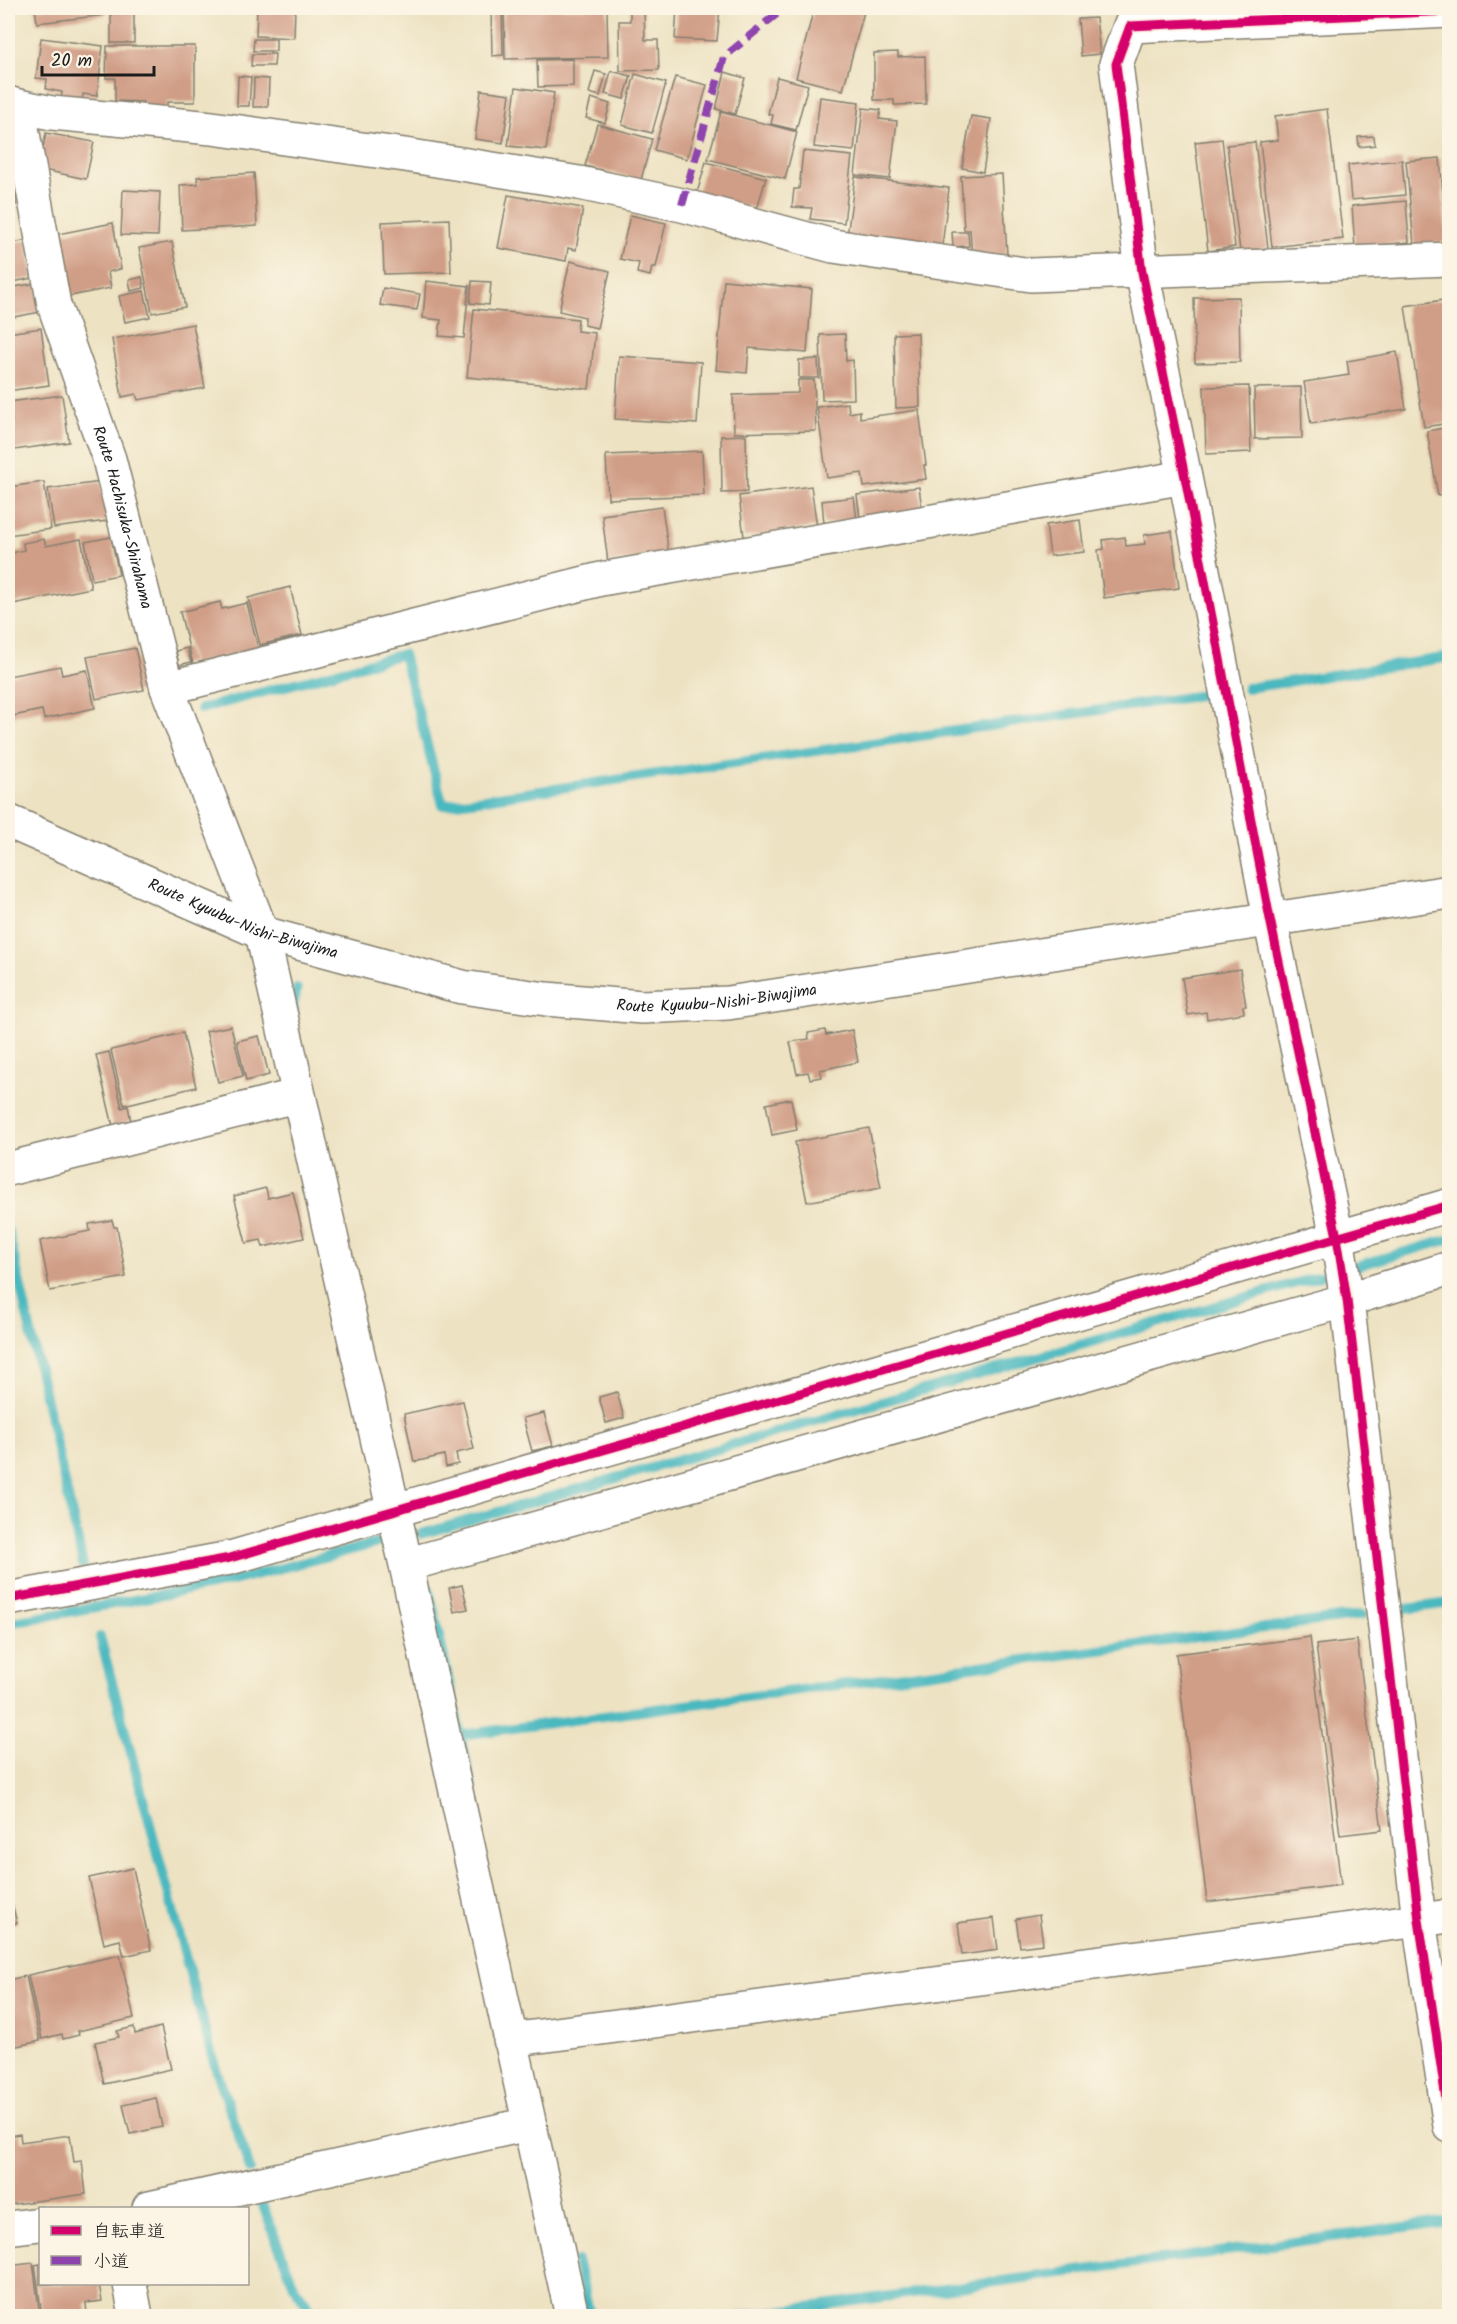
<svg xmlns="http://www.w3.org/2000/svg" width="1457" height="2324" font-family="Kalam,'Klee One',sans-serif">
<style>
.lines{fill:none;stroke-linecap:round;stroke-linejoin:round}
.stream{stroke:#49b8bf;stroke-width:10}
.building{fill:#d09d86}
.minor-casing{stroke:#847f6f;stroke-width:36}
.major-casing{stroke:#847f6f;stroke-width:36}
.minor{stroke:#fff;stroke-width:33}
.major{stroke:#fff;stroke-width:33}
.quiet{stroke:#8e44ad;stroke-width:8;stroke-dasharray:15 8;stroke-linecap:butt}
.cycleway-casing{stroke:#fcf5e5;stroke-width:13}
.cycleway{stroke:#d6006c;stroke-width:9}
.labels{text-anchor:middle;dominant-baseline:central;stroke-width:5;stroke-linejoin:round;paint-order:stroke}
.street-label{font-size:16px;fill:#1c1c1c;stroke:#fcf5e5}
</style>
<rect width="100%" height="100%" fill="#fcf5e5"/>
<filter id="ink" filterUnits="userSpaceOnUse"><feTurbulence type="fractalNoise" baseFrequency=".0167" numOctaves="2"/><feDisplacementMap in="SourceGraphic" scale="12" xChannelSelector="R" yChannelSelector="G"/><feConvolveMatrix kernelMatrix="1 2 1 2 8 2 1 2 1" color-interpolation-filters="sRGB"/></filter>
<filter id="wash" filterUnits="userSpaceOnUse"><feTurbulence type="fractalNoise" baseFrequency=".008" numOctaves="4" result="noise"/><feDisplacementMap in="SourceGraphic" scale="24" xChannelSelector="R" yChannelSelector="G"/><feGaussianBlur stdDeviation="1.35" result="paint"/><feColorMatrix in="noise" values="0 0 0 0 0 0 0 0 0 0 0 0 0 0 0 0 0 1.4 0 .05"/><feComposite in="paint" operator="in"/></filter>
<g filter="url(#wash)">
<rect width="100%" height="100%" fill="#ede2c2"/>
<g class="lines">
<path class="stream" d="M1247,688L1450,657
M201,709L403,654L443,805L1210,694
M294,1012L293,1005L297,989
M8,1231L83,1564
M1356,1266L1450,1239
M421,1534L1328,1274
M429,1589L472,1789
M1398,1610L1450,1603
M8,1623L216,1585L378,1543
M100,1637L213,2060L250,2169
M461,1735L1362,1615
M261,2201L295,2288L315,2316
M577,2261L590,2316
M742,2316L1442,2222"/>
</g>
<g id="blocks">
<path class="building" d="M35,8H104L105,15L37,23Z
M111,8H134V43H111Z
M257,8H295L294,38L256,36Z
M491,8H502L503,55L492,56Z
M504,8H607L608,57L505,59Z
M677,8H720L717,41L675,39Z
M814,8H865L843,90L796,78Z
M630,10H644L645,40H658L659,70L620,71L619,21H630Z
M1096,18L1100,54L1081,56L1078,19Z
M41,38L103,46L97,96L83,94L82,102L61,100L62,92L46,89L47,79L36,78Z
M254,39H276V51H253Z
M107,46H195V102H167V111L143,110V102L115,101V78H106Z
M898,52V57L925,56L926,104L894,105V100H874V53Z
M252,54H275L274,66H251Z
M573,59V86L538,87L537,60Z
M595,71L606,74L600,96L589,93Z
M611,71L631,76L624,99L605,94Z
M725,72L745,78L735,114L716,109Z
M635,74L666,83L652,133L622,125Z
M238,76L251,77L249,106H237Z
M675,77L707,85L687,159L654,150Z
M777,77L808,85L796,130L771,124L773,115L768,114Z
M254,78L269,79L268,107H253Z
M516,87L554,93L546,150L508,146Z
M481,90L510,94L503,143L475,139Z
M820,97L859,102L854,151L814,147Z
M591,98L610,104L605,123L586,118Z
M863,108L881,110L879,119L897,121L890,179L855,175Z
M1327,109L1343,239L1272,247L1260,142L1278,140L1275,116Z
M721,112L797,132L785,179L708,159Z
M971,116L991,119L983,172L962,168Z
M597,124L652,139L641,180L585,166Z
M46,133L94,142L86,179L39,169Z
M1374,136L1375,145L1359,147L1358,137Z
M1222,139L1235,247L1208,251L1195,142Z
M1255,142L1268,248L1240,251L1227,145Z
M8,151H12L16,205L8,206Z
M803,151L852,156L844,223L810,219L812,208L792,207L794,189H799Z
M1440,158L1447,242L1414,245L1406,161Z
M1402,160L1405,195L1351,200L1348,165Z
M706,162L766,178L757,209L697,193Z
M254,173L257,226L182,230L180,185L198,184L197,177Z
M1002,174L1007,254L972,256L970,230H964L961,176Z
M855,177L949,188L942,247L847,237Z
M123,190L160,192L158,236L121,235Z
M508,195L583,208L576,250L568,248L566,261L498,248Z
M1406,201L1409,242L1355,248L1352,206Z
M630,215L666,223L656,267H652L650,276L637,273L639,263L620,259Z
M449,219L451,272L384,274L382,222Z
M113,223L121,269L108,272L111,288L65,297L53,235Z
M952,232H968L969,246L953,247Z
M27,240L33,278L8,283V244Z
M172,242L185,307L152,313L139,248Z
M570,261L610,271L597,328L584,325L585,317L559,311Z
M142,277L144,288L131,291L129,280Z
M724,280L812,289L807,353L749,348L747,373L716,370Z
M426,281L469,286L464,338L439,336L441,320L423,318Z
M472,281L491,282L489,305L470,303Z
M37,283L41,312L8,318V288Z
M383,288L420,294L417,310L380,305Z
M144,291L150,317L125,322L119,296Z
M1239,297L1240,362L1195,363L1194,298Z
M1450,299V423L1424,427L1405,306Z
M474,309L578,319L577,331L595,333L589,389L467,377Z
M193,324L205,388L138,400L136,394L122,397L112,339Z
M41,328L49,385L8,391V333Z
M918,333L920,407L896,408L894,334Z
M845,334L846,361L853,360L854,399L822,400L820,335Z
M1397,352L1406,409L1311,424L1304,382L1349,375L1347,361Z
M619,356L701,362L697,424L615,419Z
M818,359L819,378H799V360Z
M798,380H814L816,431L734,433L733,395L798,393Z
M1249,386L1251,452L1206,454L1204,387Z
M1301,387L1302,438L1255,439L1254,388Z
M62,395L69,442L8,451V421L12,420L9,402Z
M848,403L849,413L860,411V418L919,410L926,465H924L926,479L864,487L862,473L827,478L817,407Z
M1450,427V494L1438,496L1427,431Z
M746,435L747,492L722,493L721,436Z
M702,451L704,495L608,499L606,455Z
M44,482L51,529L8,535V487Z
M101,482L107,521L54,528L48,489Z
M811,486L817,527L744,537L739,496Z
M919,487L922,509L860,518L857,495Z
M854,497L857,520L824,524L822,501Z
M662,507L669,555L608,563L602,515Z
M1080,520L1084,552L1050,556L1046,525Z
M1172,531L1179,588L1104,598L1098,550L1104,549L1103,540L1125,537L1126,546L1145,544L1144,535Z
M111,537L119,575L92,580L85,542Z
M44,539L46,546L81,539L91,588L8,605V554L24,550L23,543Z
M290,587L302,635L260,645L248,598Z
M220,602L222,609L247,603L258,648L193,664L180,612Z
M135,648L144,690L96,699L87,657Z
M187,648L191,662L179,665L176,651Z
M60,666L62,675L87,670L95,708L44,719L42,710L8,717V676Z
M1240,969L1246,1006H1243L1244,1013L1207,1019L1206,1012L1188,1015L1182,978Z
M231,1026L243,1076L218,1082L206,1031Z
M825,1030L826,1035L852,1030L858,1062L820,1070L822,1077L810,1079L808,1072L797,1074L790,1042L809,1039L808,1033Z
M183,1033L196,1087L124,1105L111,1050Z
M259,1036L269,1075L246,1081L237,1041Z
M109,1052L122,1108L128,1106L131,1121L113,1126L96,1055Z
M791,1099L797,1130L772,1135L766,1104Z
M869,1128L881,1188L807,1202L795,1142Z
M266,1188L268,1198L293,1192L304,1238L263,1247L261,1240L246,1243L234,1196Z
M112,1220L114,1227H117L126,1277L50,1291L40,1241L90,1231L89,1224Z
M617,1392L624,1418L606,1423L599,1397Z
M463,1401L474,1449L456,1453L458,1464L446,1467L444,1455L414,1462L404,1414Z
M544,1413L553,1446L532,1451L523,1418Z
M462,1585L468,1609L454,1612L449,1588Z
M1310,1637L1341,1885L1207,1902L1176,1654Z
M1357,1640L1382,1830L1340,1835L1316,1645Z
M133,1868L151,1950L124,1956L120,1940L104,1944L89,1878Z
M8,1888L17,1923L8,1925Z
M1039,1915L1043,1944L1020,1947L1016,1919Z
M994,1918L998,1950L962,1955L958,1923Z
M120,1955L134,2018L78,2031L79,2035L63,2039L62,2034L42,2039L28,1975Z
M26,1976L40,2041L8,2048V1980Z
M134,2027L135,2034L161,2027L171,2069L104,2084L95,2042L119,2037L117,2031Z
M156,2098L162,2127L130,2134L123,2105Z
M20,2134L21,2142L70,2135L74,2162L82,2161L86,2194L8,2205V2136Z
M33,2263L40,2316H8V2266Z
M40,2264V2284H99L102,2301L86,2303L87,2315L42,2316L35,2265Z"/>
</g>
</g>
<g filter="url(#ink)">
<use href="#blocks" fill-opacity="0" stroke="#847f6f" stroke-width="1.5"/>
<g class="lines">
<defs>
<path id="minor" d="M1450,11L1130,26L1116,64L1142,272L1185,477L1270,919L1337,1237L1347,1300L1419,1920L1450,2126
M18,106L52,113L212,128L405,155L579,183L682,205L833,246L1031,275L1450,259
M167,688L601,579L1185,477
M262,933L406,1565L572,2316
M8,1169L299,1095
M406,1565L1347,1300L1450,1268
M8,1599L230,1558L1450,1205
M510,2040L1450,1916
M149,2208L529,2124
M8,2228L40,2224
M130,2284L136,2316"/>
<g id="major">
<path id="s1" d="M8,103L18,106L54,305L109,459L167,688L262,933"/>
<path id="s2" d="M8,821L262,933L462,987L546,999L642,1007L728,1003L1450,892"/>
</g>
</defs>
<use href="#minor" class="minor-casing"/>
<use href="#major" class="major-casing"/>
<use href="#minor" class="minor"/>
<use href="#major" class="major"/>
<path class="quiet" d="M682,205L724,57L784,8"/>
<defs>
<path id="cycleway" d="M1450,11L1130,26L1116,64L1142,272L1185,477L1270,919L1337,1237L1347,1300L1419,1920L1450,2126
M8,1599L230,1558L1450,1205"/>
</defs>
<use href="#cycleway" class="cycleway-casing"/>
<use href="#cycleway" class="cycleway"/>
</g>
</g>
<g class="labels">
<g class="street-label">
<text stroke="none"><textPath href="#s1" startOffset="436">Route Hachisuka-Shirahama</textPath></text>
<text stroke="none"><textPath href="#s2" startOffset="255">Route Kyuubu-Nishi-Biwajima</textPath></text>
<text stroke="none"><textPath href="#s2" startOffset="741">Route Kyuubu-Nishi-Biwajima</textPath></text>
</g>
</g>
<rect width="1457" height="2324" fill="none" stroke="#fcf5e5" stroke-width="30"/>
<rect x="39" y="2207" width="210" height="78" fill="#fcf5e5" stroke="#a29e95" stroke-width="1.5"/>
<rect x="51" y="2226" width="30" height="9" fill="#d6006c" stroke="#a29e95" stroke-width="1.5"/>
<text x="93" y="2237" font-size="18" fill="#1c1c1c">自転車道</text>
<rect x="51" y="2256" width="30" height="9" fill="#8e44ad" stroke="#a29e95" stroke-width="1.5"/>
<text x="93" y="2267" font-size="18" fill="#1c1c1c">小道</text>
<path d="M42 66v9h112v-9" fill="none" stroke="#1c1c1c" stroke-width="3"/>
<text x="51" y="66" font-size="18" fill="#1c1c1c" stroke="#fcf5e5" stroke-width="4.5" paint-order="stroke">20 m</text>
</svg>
